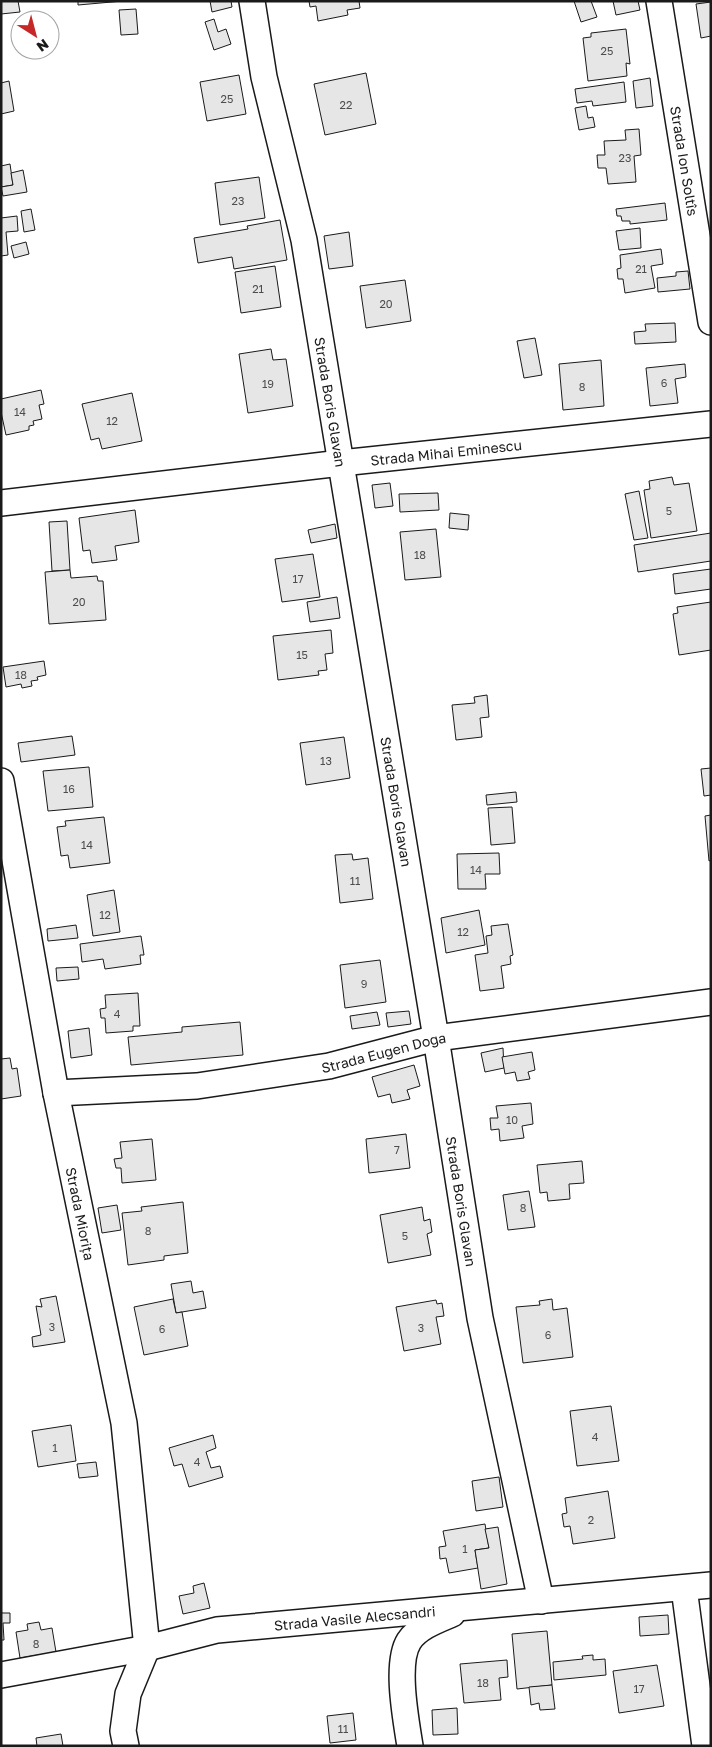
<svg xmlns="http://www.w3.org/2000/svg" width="712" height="1747" font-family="'Golos Text',sans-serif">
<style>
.building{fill:#e6e6e6;stroke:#1a1a1a}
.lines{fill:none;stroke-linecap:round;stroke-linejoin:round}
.minor-casing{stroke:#1a1a1a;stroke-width:28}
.minor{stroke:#fff;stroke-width:25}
.labels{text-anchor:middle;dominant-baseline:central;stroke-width:4;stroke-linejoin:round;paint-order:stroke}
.number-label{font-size:11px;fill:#4d4d4d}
.street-label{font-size:14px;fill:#1a1a1a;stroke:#fff}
</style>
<rect width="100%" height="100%" fill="#fff"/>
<!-- building -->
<g class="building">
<polygon points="1,1 18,1 20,12 1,14"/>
<polygon points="78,1 123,1 78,5"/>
<polygon points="210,1 231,1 232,7 212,12"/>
<polygon points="309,1 359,1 360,8 347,10 348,15 318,21 316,6 310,7"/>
<polygon points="574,1 591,1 597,17 581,22"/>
<polygon points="613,1 638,1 640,10 616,15"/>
<polygon points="711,2 711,36 701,38 696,4"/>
<polygon points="136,9 138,34 121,35 119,10"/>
<polygon points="214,19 218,32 226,29 231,44 214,50 205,22"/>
<polygon points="626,29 630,64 626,63 627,76 588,81 583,38 591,37 591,33"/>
<polygon points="366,73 376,124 325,135 314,84"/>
<polygon points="239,75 246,114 207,121 200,82"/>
<polygon points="650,78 653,106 636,108 633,81"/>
<polygon points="9,81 14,111 1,114 1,83"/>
<polygon points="624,82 626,102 593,106 592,101 577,103 575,89"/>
<polygon points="586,106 588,118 593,117 595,127 579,130 575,108"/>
<polygon points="639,129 641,155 634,156 636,182 608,184 606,168 598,168 597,155 605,155 604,141 626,140 625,130"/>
<polygon points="10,164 13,185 1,187 1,166"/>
<polygon points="23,170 27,192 3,196 1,187 13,185 11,173"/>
<polygon points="259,177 265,218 220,225 215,183"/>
<polygon points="665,203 667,220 630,224 630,221 622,221 621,216 617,216 616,209"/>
<polygon points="31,209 35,230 24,232 21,211"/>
<polygon points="17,216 18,231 6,232 8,255 1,256 1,218"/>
<polygon points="280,220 287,260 234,269 232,257 198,263 194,238 248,229 247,226"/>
<polygon points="640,228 641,248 619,250 616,231"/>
<polygon points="349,232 353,266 329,269 324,236"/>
<polygon points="26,242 29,254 14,258 11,246"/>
<polygon points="661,249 663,264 651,266 655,288 625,293 623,279 618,279 617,269 621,268 620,255"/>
<polygon points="275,266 281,307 241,313 235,272"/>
<polygon points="688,271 690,289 658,292 657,278 676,276 676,272"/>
<polygon points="405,280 411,321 366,328 360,286"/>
<polygon points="675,323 676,342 635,344 634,332 646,331 645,324"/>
<polygon points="535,338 542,375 524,378 517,341"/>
<polygon points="271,349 273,360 286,359 293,406 248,413 239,354"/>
<polygon points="601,360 604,406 563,410 559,364"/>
<polygon points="685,364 686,377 675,379 678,403 650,406 646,368"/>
<polygon points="41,390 44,404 39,405 42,419 33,421 34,425 29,426 29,430 6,435 1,412 1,399"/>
<polygon points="132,393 142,441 102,449 99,438 91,440 82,404"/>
<polygon points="672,477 674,485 689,483 697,531 651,538 644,490 650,489 649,481"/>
<polygon points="390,483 393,506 375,508 372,485"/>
<polygon points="639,491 648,538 634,540 625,494"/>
<polygon points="438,493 439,510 400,512 399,494"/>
<polygon points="135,510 139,542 115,546 117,560 92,563 90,550 83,551 79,518"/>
<polygon points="450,513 469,515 468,530 449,528"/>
<polygon points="67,521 70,570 52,571 49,522"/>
<polygon points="335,524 337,538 311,543 308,530"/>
<polygon points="436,529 441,577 405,580 400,532"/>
<polygon points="711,533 711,561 638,572 634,545"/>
<polygon points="313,554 320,597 282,602 275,559"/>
<polygon points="711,569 711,589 675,594 673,574"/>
<polygon points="70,570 71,578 97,576 98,581 103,581 106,620 49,624 45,572"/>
<polygon points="337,597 340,618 310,622 307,602"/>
<polygon points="711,602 711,650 679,655 673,614 678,613 677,607"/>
<polygon points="331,630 333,653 325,654 327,670 318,671 319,675 278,680 273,636"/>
<polygon points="44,661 46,675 37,677 38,680 31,681 32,686 22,688 21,684 6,687 3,667"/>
<polygon points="487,695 489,717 480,718 482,737 456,740 452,705 475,703 474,697"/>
<polygon points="72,736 75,755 21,762 18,743"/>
<polygon points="344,737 350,778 306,785 300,743"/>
<polygon points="89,767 93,807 48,811 43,771"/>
<polygon points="711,768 711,795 704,796 701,769"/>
<polygon points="516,792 517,802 487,805 486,795"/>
<polygon points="512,807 515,843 491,845 488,808"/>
<polygon points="711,815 711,860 709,861 705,816"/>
<polygon points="104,817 110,863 70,868 68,855 61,856 57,827 66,826 65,821"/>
<polygon points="499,853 500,874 485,874 486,889 458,889 457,854"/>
<polygon points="352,854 353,860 368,858 373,899 340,903 335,855"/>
<polygon points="114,890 120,932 93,936 87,895"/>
<polygon points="479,910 485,945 446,953 441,918"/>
<polygon points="508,924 513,955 510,956 511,964 501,966 504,988 480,991 475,955 488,953 486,936 492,935 491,926"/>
<polygon points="76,925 78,938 48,941 47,929"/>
<polygon points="141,936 144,955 140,955 141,964 105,969 103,959 82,962 80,944"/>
<polygon points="380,960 386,1002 345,1008 340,965"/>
<polygon points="78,967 79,979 57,981 56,968"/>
<polygon points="138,993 140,1026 133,1026 133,1031 106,1033 105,1018 101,1018 100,1009 106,1008 105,995"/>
<polygon points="409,1011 411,1024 388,1027 386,1013"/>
<polygon points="377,1012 380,1025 352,1029 350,1016"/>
<polygon points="240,1022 243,1055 131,1065 128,1037 182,1032 182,1027"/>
<polygon points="89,1028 92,1055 71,1058 68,1031"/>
<polygon points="503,1048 504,1068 485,1072 481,1053"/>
<polygon points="532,1052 535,1070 528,1072 530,1079 517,1081 515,1072 505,1074 502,1057"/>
<polygon points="10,1058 12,1069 17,1068 21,1096 1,1099 1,1059"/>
<polygon points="414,1065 420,1086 407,1090 410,1099 392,1103 390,1094 378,1097 372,1077"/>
<polygon points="531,1103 533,1124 522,1126 524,1138 500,1141 499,1129 491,1130 490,1118 498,1118 496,1106"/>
<polygon points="406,1134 410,1168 369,1173 366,1139"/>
<polygon points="152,1139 156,1180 122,1183 121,1168 116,1168 114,1159 122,1158 120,1142"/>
<polygon points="582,1161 584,1183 569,1184 570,1199 548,1201 547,1192 540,1193 537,1165"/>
<polygon points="529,1191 535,1227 508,1230 503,1195"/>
<polygon points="183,1202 188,1253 164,1256 164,1260 128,1265 122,1213 142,1211 141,1207"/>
<polygon points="117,1205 121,1230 102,1233 98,1208"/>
<polygon points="422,1207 424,1221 430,1219 432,1232 427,1234 431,1255 388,1263 380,1215"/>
<polygon points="191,1281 193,1293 203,1291 206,1308 176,1313 171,1284"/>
<polygon points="56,1296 65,1342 33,1347 32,1337 41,1335 36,1306 42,1307 40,1299"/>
<polygon points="173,1299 176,1313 182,1312 188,1346 144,1355 134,1307"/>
<polygon points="552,1299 553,1310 567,1308 573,1357 523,1363 516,1307 540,1305 539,1301"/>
<polygon points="436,1300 437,1304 442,1303 444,1316 436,1317 441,1344 404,1351 396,1307"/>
<polygon points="611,1406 619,1461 577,1466 570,1411"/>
<polygon points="71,1425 76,1461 38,1467 32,1431"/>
<polygon points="213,1435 216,1448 206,1452 211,1468 220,1466 223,1477 189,1487 182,1464 174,1466 169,1448"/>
<polygon points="96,1462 98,1476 79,1478 77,1464"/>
<polygon points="499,1477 503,1507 476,1511 472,1481"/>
<polygon points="608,1491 615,1538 573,1544 570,1526 564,1527 562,1514 567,1513 565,1498"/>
<polygon points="485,1524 489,1548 475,1550 478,1568 449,1573 446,1558 440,1559 439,1547 446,1546 443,1531"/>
<polygon points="498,1527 507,1584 481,1589 475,1550 489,1548 485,1529"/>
<polygon points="204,1583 210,1608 183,1614 179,1596 194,1593 193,1586"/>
<polygon points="1,1611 2,1613 10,1613 10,1623 3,1623 4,1640 1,1640"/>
<polygon points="668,1615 669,1634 640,1636 639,1617"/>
<polygon points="39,1622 41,1630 52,1628 56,1652 20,1658 16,1632 28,1630 27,1624"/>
<polygon points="547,1631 552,1685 517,1689 512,1634"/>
<polygon points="593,1655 593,1660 605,1659 606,1675 554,1680 553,1662 583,1659 582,1656"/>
<polygon points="507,1660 508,1677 499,1678 501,1700 464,1703 460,1664"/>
<polygon points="657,1665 664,1706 619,1713 613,1671"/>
<polygon points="552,1685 555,1709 540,1710 539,1703 531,1705 529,1687"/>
<polygon points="457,1708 458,1734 433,1735 432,1710"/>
<polygon points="353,1713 356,1740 330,1743 327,1716"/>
<polygon points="61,1734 63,1746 37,1746 36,1738"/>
</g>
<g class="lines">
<!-- minor casing -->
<g class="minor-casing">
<g id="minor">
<path id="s1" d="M252,1L264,77L304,240L436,1038L480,1318L541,1601"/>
<path id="s2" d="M659,1L711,322"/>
<path id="s3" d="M1,503L341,463L711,424"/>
<path id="s4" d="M1,781L56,1093L124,1423L147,1648L128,1694L123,1731L126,1746"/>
<path id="s5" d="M56,1093L197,1086L329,1066L436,1038L711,1002"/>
<polyline points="684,1588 705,1746"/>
<path id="s6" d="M1,1675L147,1648L217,1630L711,1585"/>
<path d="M410,1746C406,1720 395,1663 409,1641C418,1627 438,1620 452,1614"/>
</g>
</g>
<!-- minor -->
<use href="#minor" class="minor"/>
</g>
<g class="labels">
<!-- number labels -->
<g class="number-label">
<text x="607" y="50">25</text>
<text x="227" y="98">25</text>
<text x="346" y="104">22</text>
<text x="625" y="157">23</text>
<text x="238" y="200">23</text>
<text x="641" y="268">21</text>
<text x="258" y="288">21</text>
<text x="386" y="303">20</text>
<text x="664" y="382">6</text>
<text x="268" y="383">19</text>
<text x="582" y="386">8</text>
<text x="20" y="411">14</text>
<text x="112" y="420">12</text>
<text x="669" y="510">5</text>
<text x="420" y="554">18</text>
<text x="298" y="578">17</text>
<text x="79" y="601">20</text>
<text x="302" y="654">15</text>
<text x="21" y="674">18</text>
<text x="326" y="760">13</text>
<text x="69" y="788">16</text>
<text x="87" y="844">14</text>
<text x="476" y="869">14</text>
<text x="355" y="880">11</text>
<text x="105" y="914">12</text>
<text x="463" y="931">12</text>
<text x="364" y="983">9</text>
<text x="117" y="1013">4</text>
<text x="512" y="1119">10</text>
<text x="397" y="1149">7</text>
<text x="523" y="1207">8</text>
<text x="148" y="1230">8</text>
<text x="405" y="1235">5</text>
<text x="52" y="1326">3</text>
<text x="421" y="1327">3</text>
<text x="162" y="1328">6</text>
<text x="548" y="1334">6</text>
<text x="595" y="1436">4</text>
<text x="55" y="1447">1</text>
<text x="197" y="1461">4</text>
<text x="591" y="1519">2</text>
<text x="465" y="1548">1</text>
<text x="36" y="1643">8</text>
<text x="483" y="1682">18</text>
<text x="639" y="1688">17</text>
<text x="343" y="1728">11</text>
</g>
<!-- street labels -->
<g class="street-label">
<text stroke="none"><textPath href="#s2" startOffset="162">Strada Ion Soltîs</textPath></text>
<text stroke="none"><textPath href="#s1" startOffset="409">Strada Boris Glavan</textPath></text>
<text stroke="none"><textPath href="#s3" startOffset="448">Strada Mihai Eminescu</textPath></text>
<text stroke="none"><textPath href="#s1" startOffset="814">Strada Boris Glavan</textPath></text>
<text stroke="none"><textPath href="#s5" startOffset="331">Strada Eugen Doga</textPath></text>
<text stroke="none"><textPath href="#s1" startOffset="1219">Strada Boris Glavan</textPath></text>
<text stroke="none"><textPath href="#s4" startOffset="440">Strada Miorița</textPath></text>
<text stroke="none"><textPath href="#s6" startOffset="359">Strada Vasile Alecsandri</textPath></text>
</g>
</g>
<!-- border -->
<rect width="712" height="1747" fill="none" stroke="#1a1a1a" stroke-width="5"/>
<!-- north arrow -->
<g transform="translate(35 35) rotate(144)"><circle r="24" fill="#ffffff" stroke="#a3a3a3"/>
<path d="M0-4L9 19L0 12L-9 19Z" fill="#c62828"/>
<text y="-8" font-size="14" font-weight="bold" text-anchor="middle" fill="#1a1a1a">N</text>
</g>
</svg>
